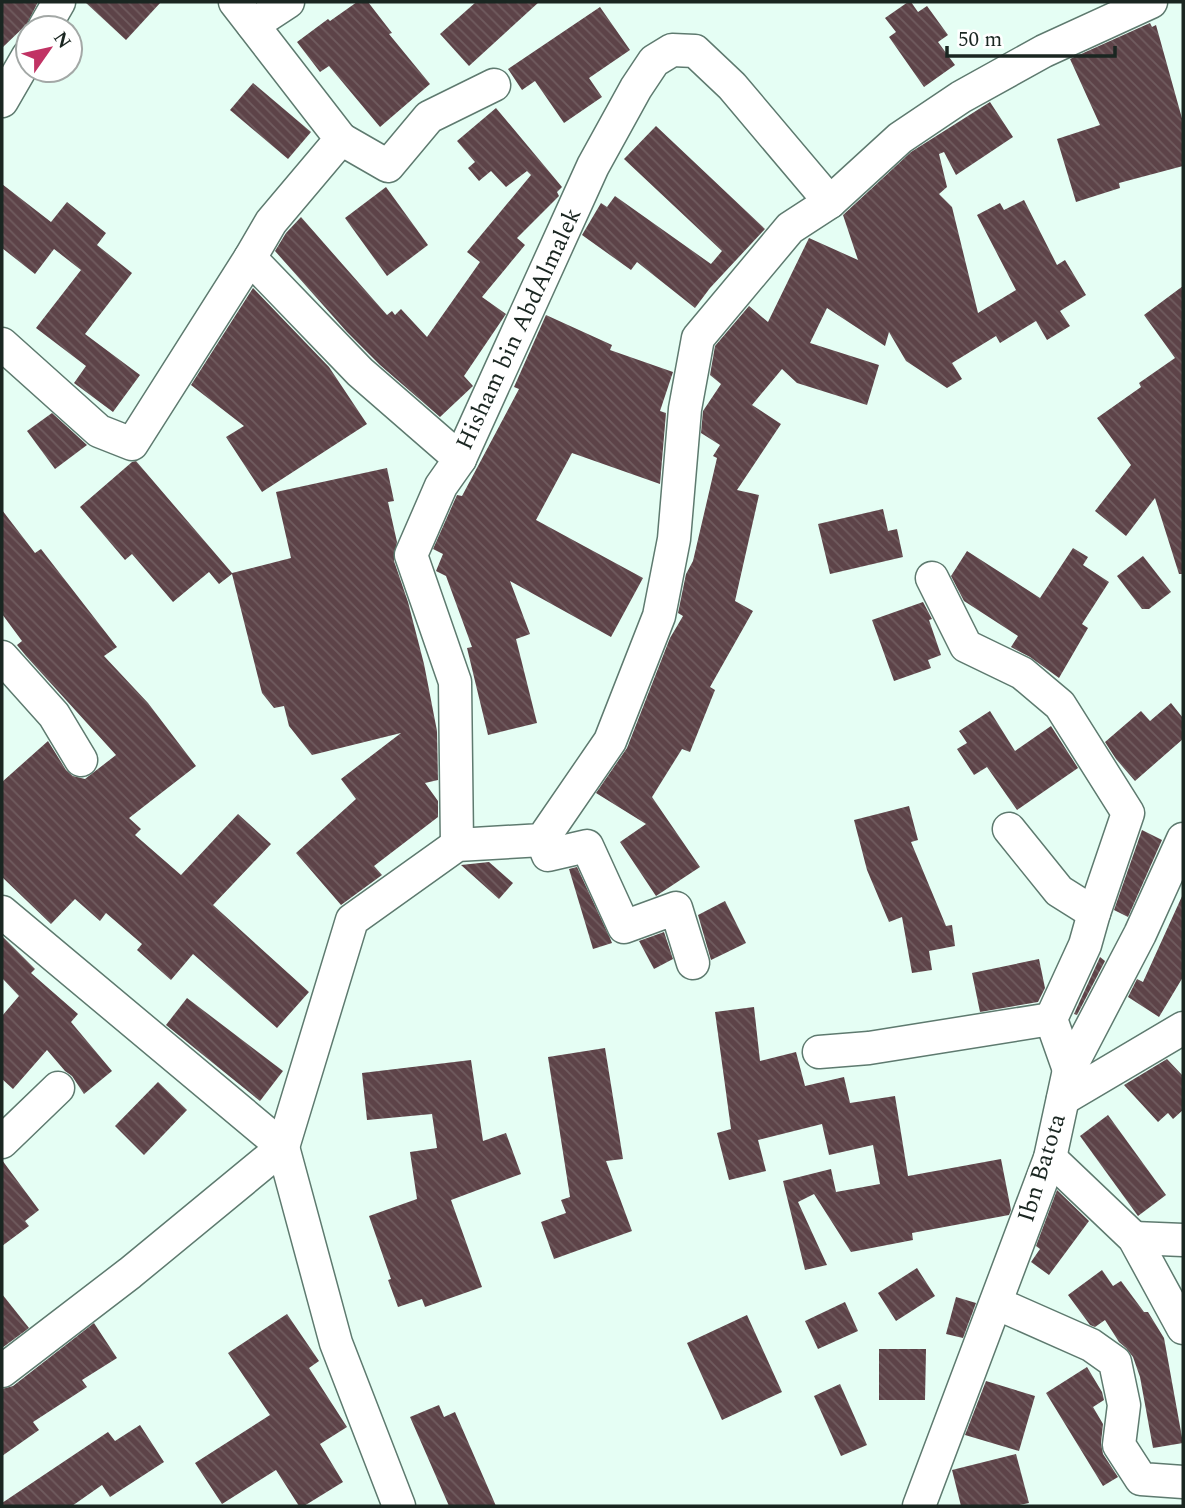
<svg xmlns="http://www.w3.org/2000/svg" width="1185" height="1508" font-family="Spectral,serif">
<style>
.building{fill:url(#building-back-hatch)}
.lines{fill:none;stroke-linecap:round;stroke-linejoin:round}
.minor-casing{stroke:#5e7a6f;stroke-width:35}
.minor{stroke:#fff;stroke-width:32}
.labels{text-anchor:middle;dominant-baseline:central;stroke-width:7;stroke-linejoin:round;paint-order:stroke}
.street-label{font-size:24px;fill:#1a2621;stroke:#fff}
</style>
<defs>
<pattern id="building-back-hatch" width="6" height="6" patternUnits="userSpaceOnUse" patternTransform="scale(1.75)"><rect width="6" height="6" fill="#5d4348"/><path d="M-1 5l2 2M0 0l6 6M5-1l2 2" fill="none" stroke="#705c5f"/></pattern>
</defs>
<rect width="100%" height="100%" fill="#e5fef4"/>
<!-- building -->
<g class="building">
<polygon points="2,2 38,2 27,24 2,48"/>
<polygon points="85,2 161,2 126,40"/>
<polygon points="357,2 368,2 392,33 389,34 430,84 380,127 329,66 320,72 297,42 328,19 330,21"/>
<polygon points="476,2 539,2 469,66 440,34"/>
<polygon points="908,2 911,2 918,12 927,6 948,35 938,42 955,65 924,87 889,37 896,32 885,18"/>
<polygon points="600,7 630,50 589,78 602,97 564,123 535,81 522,90 508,69"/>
<polygon points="1150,23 1152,27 1156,25 1183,122 1183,166 1119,183 1120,188 1076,202 1057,139 1100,125 1070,59"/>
<polygon points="253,83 311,132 288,159 230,110"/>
<polygon points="990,102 1013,137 956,175 944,152 939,154 947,187 939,194 952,207 978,313 1016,290 977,215 1000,203 1004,210 1024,200 1057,265 1065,260 1086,295 1060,311 1070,326 1047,340 1036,321 1000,343 996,336 952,363 962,379 947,388 906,361 889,332 885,346 827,308 810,343 879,365 867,405 797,383 782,369 752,405 781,424 737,490 759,495 735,601 753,611 710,687 715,690 690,752 682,749 652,797 700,867 656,896 620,842 646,824 596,793 627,748 670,638 683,616 678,613 686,574 693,561 717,458 713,456 720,445 701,433 703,411 721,384 710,375 715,346 749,306 768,322 809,238 858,260 843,215 911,152"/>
<polygon points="496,108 562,187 557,192 559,196 517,238 525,245 482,297 506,314 464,376 473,386 440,417 380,365 347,332 275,251 286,233 301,217 387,315 392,311 395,315 401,309 427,337 480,262 467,252 531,175 527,171 506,187 491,171 479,181 468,168 475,162 457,141"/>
<polygon points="656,126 765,229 710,288 695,308 637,262 631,270 582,235 601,203 607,207 615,196 711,264 722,251 624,159"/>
<polygon points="2,184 51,222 67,202 106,233 97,245 132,273 85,334 140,375 113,412 74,383 86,366 36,328 81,270 54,249 35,274 2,248"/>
<polygon points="386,187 428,245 387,276 345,218"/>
<polygon points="1183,286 1183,574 1179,574 1155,498 1126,536 1095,511 1131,465 1097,418 1141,387 1139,383 1175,358 1144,315"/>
<polygon points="253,288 329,367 367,424 262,492 226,437 244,426 191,385"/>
<polygon points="546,315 612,345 610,350 673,372 660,411 666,413 660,484 572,453 536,520 643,578 611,637 510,581 530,634 516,639 537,723 488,735 467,648 472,647 446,576 436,571 443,554 433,549 457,495 462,496 519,389 514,387"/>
<polygon points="52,413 87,445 55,469 27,431"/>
<polygon points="136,461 232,573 291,558 276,492 387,468 394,501 388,502 397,542 394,561 408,602 424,664 437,731 438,780 425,783 438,801 438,817 374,866 382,875 341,905 296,853 356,799 341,779 401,733 312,755 289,726 284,706 274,708 262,693 232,574 219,584 209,572 173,602 132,554 125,560 80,507 132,462"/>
<polygon points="883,509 888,531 897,529 903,557 830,574 818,524"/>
<polygon points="2,510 35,553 41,549 117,647 104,656 148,703 196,766 129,818 141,829 135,835 181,875 238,814 271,844 213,905 309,992 277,1028 193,954 171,980 137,950 142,944 106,913 100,921 75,899 51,924 2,877 2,782 48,741 66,770 73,776 85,779 116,755 26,656 17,645 22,641 2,614"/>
<polygon points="1073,548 1088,557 1083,565 1109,582 1082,624 1088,628 1059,678 1030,657 1011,647 1018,636 964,601 951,576 967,551 1040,598"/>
<polygon points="1143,556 1171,592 1149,609 1142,609 1117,576"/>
<polygon points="923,602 932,619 929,620 941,655 928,660 931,668 894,681 872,620"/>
<polygon points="1171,703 1183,718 1183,739 1135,781 1116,759 1105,742 1141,711 1150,721"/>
<polygon points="990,711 1015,751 1051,726 1078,768 1017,810 987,767 974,775 957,749 967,743 959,731"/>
<polygon points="909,806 918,840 911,842 946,926 952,925 955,946 929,951 932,970 912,973 902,917 889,922 867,870 854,820"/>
<polygon points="1142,830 1162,840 1128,917 1114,910"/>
<polygon points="489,862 513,883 499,899 461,865"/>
<polygon points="577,867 610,938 612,943 593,949 569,869"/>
<polygon points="1183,894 1183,977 1159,1017 1128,997 1137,979 1143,982"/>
<polygon points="725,901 746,943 711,960 698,915"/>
<polygon points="664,932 673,959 654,969 639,941"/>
<polygon points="2,936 35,969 31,973 78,1014 71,1022 112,1071 84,1094 72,1076 65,1071 47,1050 13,1089 2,1079 2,1016 19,996 2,978"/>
<polygon points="1100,957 1105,961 1077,1015 1074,1014"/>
<polygon points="1039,959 1045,988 1038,1002 980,1012 972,973"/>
<polygon points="187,998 283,1071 260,1101 166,1025"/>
<polygon points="754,1007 760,1061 796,1052 805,1086 844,1077 850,1103 895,1096 908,1176 1001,1159 1011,1210 1009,1215 912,1233 913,1240 851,1252 814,1194 798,1202 827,1265 805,1270 783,1181 831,1169 836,1192 880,1184 873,1145 829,1155 822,1124 758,1140 766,1171 729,1180 717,1133 731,1129 715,1012"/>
<polygon points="605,1048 623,1159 606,1161 632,1231 554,1259 541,1222 566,1213 561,1200 570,1197 548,1057"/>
<polygon points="1167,1059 1183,1076 1183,1110 1173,1119 1168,1113 1158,1122 1124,1085"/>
<polygon points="471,1060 483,1141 506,1133 521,1174 451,1200 482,1287 425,1307 422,1299 398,1307 388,1280 391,1279 369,1216 417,1199 410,1152 437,1148 432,1114 367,1120 362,1073"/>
<polygon points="158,1082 187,1110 144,1155 115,1126"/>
<polygon points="1108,1115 1166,1195 1138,1216 1080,1136"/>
<polygon points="2,1160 39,1210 25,1221 29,1226 2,1246"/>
<polygon points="1057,1190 1089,1221 1049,1275 1031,1262 1040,1249 1036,1246"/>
<polygon points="917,1268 935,1296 896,1321 878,1293"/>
<polygon points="1102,1270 1113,1286 1121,1281 1144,1312 1148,1312 1164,1338 1183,1443 1153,1448 1140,1377 1133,1357 1126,1348 1119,1342 1105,1320 1095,1327 1090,1325 1068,1295"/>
<polygon points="2,1294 29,1328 2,1348"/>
<polygon points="956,1297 976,1303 963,1338 946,1334"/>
<polygon points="845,1302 858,1331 818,1349 805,1321"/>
<polygon points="287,1314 319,1361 309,1368 347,1427 320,1444 343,1482 304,1506 299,1506 276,1470 222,1504 195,1463 270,1415 228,1353"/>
<polygon points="747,1315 782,1392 722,1420 687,1343"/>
<polygon points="94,1323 117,1358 82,1380 87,1387 33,1422 39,1430 2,1456 2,1389 13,1386"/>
<polygon points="879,1349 926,1349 925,1400 879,1400"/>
<polygon points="1087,1367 1102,1392 1104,1400 1093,1407 1103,1424 1101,1443 1103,1454 1118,1477 1103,1486 1046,1393"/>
<polygon points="986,1381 1035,1396 1019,1451 965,1435"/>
<polygon points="840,1384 867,1445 841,1456 814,1396"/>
<polygon points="439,1405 444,1417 455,1412 496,1506 449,1506 410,1417"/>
<polygon points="140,1425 164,1462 110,1497 102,1485 72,1506 2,1506 2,1503 108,1432 115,1441"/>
<polygon points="1016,1454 1029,1503 1015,1506 961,1506 952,1470"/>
</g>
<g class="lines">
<!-- minor casing -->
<g class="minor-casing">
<g id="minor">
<polyline points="235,2 341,139 271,222 250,258 360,372 460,459"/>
<polyline points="253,25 288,2"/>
<polyline points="44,28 59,2"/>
<polyline points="2,101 28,56"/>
<polyline points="341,139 388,166 429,117 494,85"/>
<polyline points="2,344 99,431 132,444 250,258"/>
<polyline points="932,578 966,646 1022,673 1060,705 1128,813 1094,913 1085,945 1051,1019 1069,1070"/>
<polyline points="2,657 54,715 81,760"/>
<polyline points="1009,829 1059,891 1094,913"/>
<polyline points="542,840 548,855 587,846 624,927 676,908 693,963"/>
<polyline points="457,845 455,682 411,555 441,486 460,459 593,166 636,88 654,61 672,50 695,51 732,86 830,202"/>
<polyline points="2,912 283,1147 336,1343 399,1506"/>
<polyline points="819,1052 869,1048 1051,1019"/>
<polyline points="1063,1099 1183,1028"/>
<polyline points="2,1142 58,1088"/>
<polyline points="1050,1158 1134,1238 1183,1328"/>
<polyline points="1134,1238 1183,1240"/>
<polyline points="996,1303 1091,1345 1115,1362 1124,1405 1119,1445 1141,1479 1183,1482"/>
<polyline points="2,1371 130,1273 283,1147 352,920 457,845 542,840 610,741 659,616 674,539 685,409 698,338 790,228 830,202 900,138 961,97 1044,51 1151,2"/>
<polyline points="919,1506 1050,1158 1069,1070 1140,934 1183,839"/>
</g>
</g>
<!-- minor -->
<use href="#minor" class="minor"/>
</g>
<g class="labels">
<!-- street labels -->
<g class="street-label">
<text transform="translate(519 329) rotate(-65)">Hisham bin AbdAlmalek</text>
<text transform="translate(1042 1168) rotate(-73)">Ibn Batota</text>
</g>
</g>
<!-- border -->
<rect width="1185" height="1508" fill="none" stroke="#1a2621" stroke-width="7"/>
<!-- north arrow -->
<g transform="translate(49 49) rotate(56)"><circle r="33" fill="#ffffff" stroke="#a3a8a6" stroke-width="2"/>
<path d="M0-5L12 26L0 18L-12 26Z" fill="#c13364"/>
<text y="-10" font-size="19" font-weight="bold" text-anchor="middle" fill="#1a2621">N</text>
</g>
<!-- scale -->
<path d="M947 46v10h168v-10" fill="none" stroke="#1a2621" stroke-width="3.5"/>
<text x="958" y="46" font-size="21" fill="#1a2621" stroke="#ffffff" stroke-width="5" paint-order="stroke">50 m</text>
</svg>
